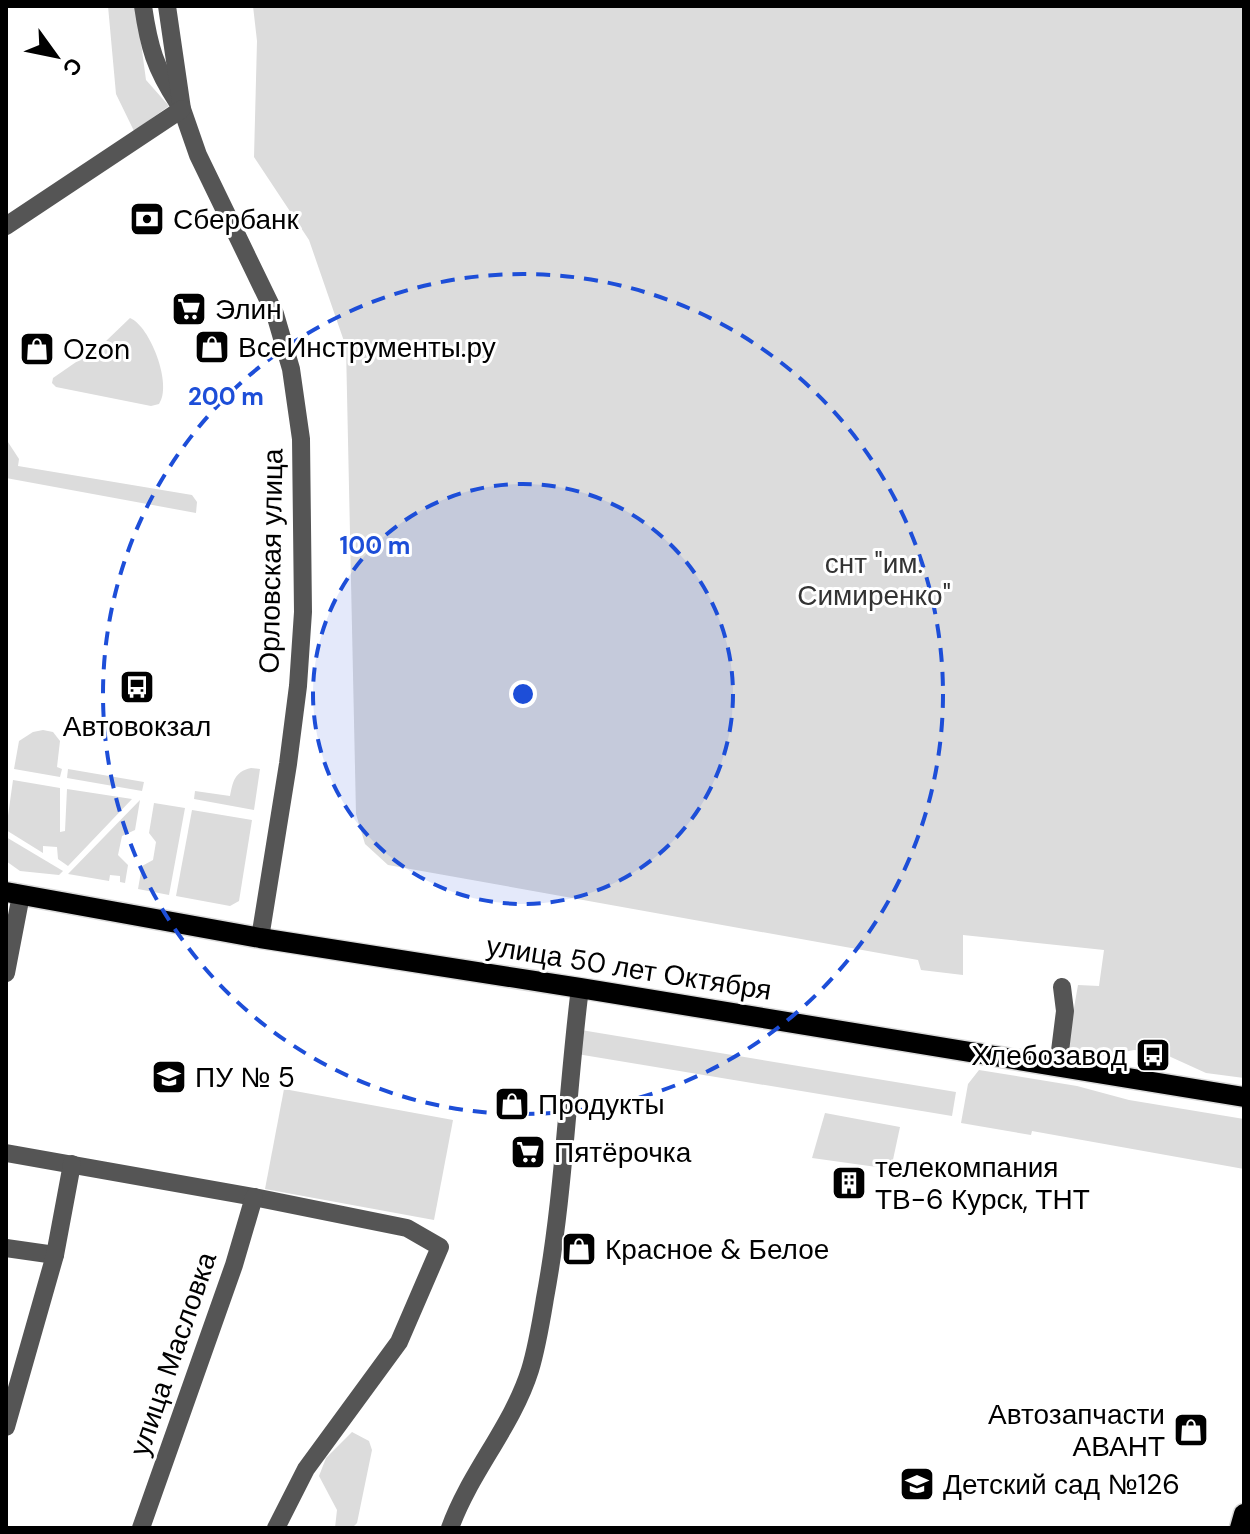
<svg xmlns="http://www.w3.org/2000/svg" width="1250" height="1534" font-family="'DM Sans',sans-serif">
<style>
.green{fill:#dcdcdc}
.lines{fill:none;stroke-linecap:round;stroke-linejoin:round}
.major-casing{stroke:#dbdbdb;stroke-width:23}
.minor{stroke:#555;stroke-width:18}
.major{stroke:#000;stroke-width:20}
.ring{fill:none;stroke:#1d4ed8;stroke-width:4;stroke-dasharray:14 10}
.labels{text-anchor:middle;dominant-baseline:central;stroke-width:6;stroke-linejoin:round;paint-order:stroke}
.poi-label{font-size:28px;fill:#000;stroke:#fff;text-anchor:start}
.street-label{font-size:28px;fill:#000;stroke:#fff}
.park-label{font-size:28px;fill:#333;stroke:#fff}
.centre{fill:#1d4ed8;stroke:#fff;stroke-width:4}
.ring-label{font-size:24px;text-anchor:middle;font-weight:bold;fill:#1d4ed8;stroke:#fff;stroke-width:6;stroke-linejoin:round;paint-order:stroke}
</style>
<rect width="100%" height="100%" fill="#fff"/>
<!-- green -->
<g class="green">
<polygon points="108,6 136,6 146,80 169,106 134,131 116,94"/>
<polygon points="253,6 1244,6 1244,1078 1206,1073 1162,1053 1134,1050 1099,1057 1067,1048 1078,985 1099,986 1104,950 963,935 963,975 921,970 918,960 388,865 365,844 356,814 346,347 309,240 254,157 257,41"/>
<path d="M130,318C150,326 173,385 159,404L151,406L56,387L52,383L53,378L105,342Z"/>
<polygon points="6,439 19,459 18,466 192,495 197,502 196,513 6,478"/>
<polygon points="43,730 53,732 60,741 57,767 62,769 60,777 14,769 19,741 33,732"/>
<path d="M251,768L260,769L254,810L194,799L195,791L230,796C233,782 234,772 251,768Z"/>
<polygon points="68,769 144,782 142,791 67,778"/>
<polygon points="13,780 60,788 60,832 65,831 67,789 132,799 68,866 58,859 57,847 43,846 43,853 6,830"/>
<polygon points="140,800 135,830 122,836 118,855 128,865 125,883 120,882 120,876 110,875 109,881 68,874"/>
<polygon points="154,803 185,808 169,895 138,889 142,866 153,860 156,842 149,833"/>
<polygon points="192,810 252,820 239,901 230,906 176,896"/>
<polygon points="6,837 63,871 59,875 20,871 6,861"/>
<polygon points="581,1030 956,1092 952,1116 577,1054"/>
<polygon points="979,1070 1077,1086 1129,1100 1244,1119 1244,1169 1032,1131 1031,1135 961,1123 968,1084"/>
<polygon points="284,1089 453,1120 434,1220 265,1189"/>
<polygon points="825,1113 900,1127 891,1169 812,1158"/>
<polygon points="352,1432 369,1441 372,1450 357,1523 352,1528 335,1528 337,1510 319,1476 326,1458"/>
</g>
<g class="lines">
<!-- major casing -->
<g class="major-casing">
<g id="major">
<polyline points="6,892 260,938 580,988 1244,1097"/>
<polyline points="1240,1528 1244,1514"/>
</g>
</g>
<!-- minor -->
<g class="minor">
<path d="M143,6C149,47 155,68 178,103"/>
<polyline points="167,6 182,109 198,155 275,314 291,369 301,439 303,612 298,686 288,764 260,938"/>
<polyline points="6,226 182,109"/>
<polyline points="6,973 21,895"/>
<polyline points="1058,1067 1065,1011 1062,987"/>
<polyline points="6,1153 254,1197 407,1228 440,1247 399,1342 306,1469 276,1528"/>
<polyline points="6,1248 55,1255"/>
<polyline points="6,1427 55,1255 72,1164"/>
<polyline points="141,1528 234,1265 254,1197"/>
<path d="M450,1528C470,1472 512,1427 530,1370C537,1347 541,1322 545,1298C564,1196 567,1091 580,988"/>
</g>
<!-- major -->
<use href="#major" class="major"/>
</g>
<!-- distance rings -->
<circle cx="523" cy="694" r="210" fill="#1d4ed8" fill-opacity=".12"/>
<g class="ring">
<circle cx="523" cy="694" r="210"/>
<circle cx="523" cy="694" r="420"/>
</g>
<!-- icons -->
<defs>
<g id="bank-square" transform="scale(1.8)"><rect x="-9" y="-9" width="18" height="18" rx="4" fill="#000" stroke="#fff"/><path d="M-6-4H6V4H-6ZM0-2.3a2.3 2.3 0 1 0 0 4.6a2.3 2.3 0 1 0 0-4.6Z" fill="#fff"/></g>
<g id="supermarket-square" transform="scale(1.8)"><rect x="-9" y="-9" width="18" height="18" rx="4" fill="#000" stroke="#fff"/><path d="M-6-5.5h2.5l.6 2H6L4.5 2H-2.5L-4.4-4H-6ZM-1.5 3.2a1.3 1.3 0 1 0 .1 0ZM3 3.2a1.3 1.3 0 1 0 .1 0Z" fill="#fff"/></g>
<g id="shop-square" transform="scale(1.8)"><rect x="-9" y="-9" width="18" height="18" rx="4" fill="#000" stroke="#fff"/><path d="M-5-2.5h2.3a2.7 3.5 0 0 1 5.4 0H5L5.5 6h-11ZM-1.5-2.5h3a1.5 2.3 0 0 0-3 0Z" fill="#fff"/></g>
<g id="bus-square" transform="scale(1.8)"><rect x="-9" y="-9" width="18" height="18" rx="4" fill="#000" stroke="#fff"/><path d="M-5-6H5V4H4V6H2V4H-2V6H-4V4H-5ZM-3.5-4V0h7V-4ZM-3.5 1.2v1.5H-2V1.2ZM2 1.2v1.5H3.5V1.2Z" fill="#fff"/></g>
<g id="school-square" transform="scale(1.8)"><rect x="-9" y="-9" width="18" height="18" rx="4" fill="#000" stroke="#fff"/><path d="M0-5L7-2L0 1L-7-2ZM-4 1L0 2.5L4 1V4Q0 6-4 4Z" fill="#fff"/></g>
<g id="building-square" transform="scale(1.8)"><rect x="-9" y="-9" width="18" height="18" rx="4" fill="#000" stroke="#fff"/><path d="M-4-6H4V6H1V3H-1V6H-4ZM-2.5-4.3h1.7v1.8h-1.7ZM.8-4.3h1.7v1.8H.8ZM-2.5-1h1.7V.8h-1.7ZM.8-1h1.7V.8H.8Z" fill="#fff"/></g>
</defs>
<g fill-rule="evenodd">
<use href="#bank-square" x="147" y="219"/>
<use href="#supermarket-square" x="189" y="309"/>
<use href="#shop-square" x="212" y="347"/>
<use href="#shop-square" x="37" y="349"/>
<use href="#bus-square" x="137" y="687"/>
<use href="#bus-square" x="1153" y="1055"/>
<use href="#school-square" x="169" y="1077"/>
<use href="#shop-square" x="512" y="1104"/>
<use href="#supermarket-square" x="528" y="1152"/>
<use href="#building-square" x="849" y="1183"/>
<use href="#shop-square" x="579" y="1249"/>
<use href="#shop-square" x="1191" y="1430"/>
<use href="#school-square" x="917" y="1484"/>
</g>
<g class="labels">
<!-- poi labels -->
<g class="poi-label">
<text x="173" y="219">Сбербанк</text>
<text x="215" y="309">Элин</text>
<text x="238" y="347">ВсеИнструменты.ру</text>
<text x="63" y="349">Ozon</text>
<text x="137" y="726" text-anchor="middle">Автовокзал</text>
<text x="1127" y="1055" text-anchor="end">Хлебозавод</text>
<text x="195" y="1077">ПУ № 5</text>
<text x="538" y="1104">Продукты</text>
<text x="554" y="1152">Пятёрочка</text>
<text x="875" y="1167">телекомпания<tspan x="875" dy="32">ТВ-6 Курск, ТНТ</tspan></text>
<text x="605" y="1249">Красное &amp; Белое</text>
<text x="1165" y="1414" text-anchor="end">Автозапчасти<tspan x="1165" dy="32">АВАНТ</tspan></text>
<text x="943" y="1484">Детский сад №126</text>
</g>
<!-- street labels -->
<g class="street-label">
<text transform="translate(271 561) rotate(-89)">Орловская улица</text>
<text transform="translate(629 968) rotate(9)">улица 50 лет Октября</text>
<text transform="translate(173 1354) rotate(-71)">улица Масловка</text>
</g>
<!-- park labels -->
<g class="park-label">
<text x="874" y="563">снт "им.<tspan x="874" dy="32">Симиренко"</tspan></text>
</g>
</g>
<circle cx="523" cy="694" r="12" class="centre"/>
<g class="ring-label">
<text x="226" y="405">200 m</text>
<text x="375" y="554">100 m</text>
</g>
<!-- border -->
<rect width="1250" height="1534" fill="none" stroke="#000000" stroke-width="16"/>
<!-- north arrow -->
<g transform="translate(56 56) rotate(123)" stroke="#ffffff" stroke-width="6" paint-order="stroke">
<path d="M0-6L14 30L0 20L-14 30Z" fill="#000000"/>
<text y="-12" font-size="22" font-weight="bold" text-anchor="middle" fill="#000000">С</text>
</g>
</svg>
